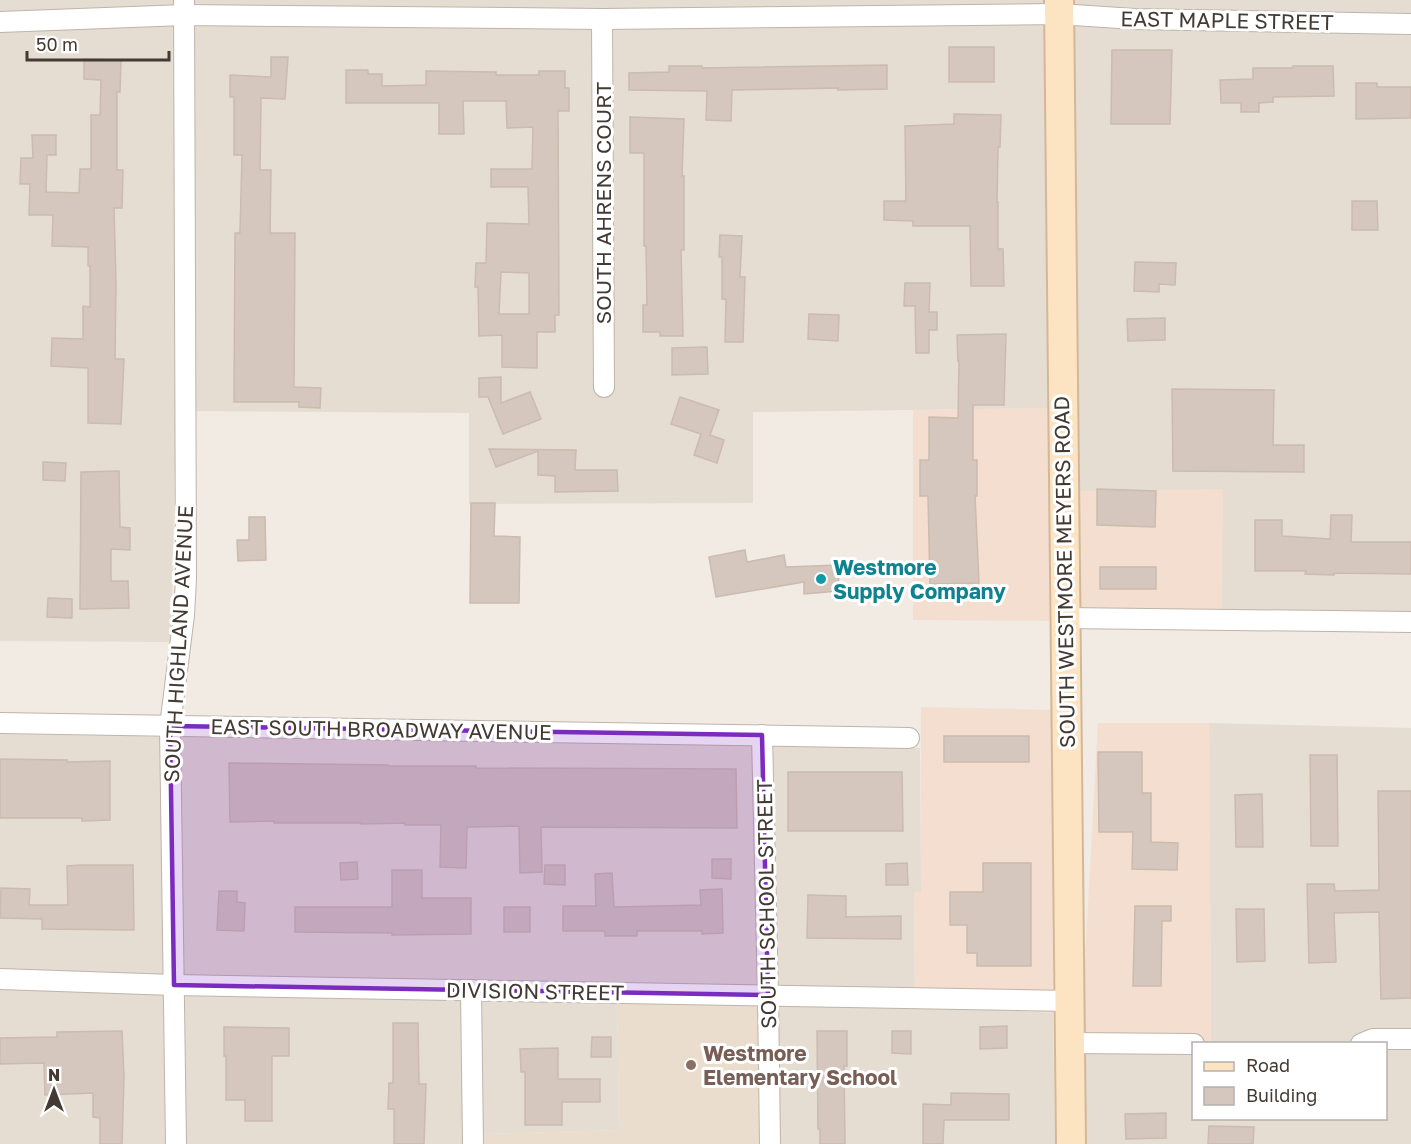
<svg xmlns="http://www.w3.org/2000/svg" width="1411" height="1144" font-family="'Golos Text',sans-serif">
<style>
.residential{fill:#e5dcd2}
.commercial{fill:#f3decf}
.education{fill:#eaddce}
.building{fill:#d5c7bd;stroke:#ccbbae;stroke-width:1.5;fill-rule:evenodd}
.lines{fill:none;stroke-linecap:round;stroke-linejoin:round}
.street-casing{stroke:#bfb4aa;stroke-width:22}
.secondary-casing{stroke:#d2b898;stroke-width:32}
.street{stroke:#fff;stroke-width:20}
.secondary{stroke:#fce4c3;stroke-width:28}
.marked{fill:#7b2cbf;fill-opacity:0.2;stroke:#7b2cbf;stroke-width:4.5;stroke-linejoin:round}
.culture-dot{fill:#0f9aa8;stroke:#fff;stroke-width:2}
.education-dot{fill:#8d6e63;stroke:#fff;stroke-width:2}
.labels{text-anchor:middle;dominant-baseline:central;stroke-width:6;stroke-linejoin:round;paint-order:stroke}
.street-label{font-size:21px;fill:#433a34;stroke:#fff}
.culture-label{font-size:21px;font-weight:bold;fill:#0d838f;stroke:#fff;text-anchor:start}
.education-label{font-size:21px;font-weight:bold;fill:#785e54;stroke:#fff;text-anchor:start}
</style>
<rect width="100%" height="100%" fill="#f1ebe4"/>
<!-- residential -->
<g class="residential">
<polygon points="0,0 1046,0 1049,408 753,412 753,503 469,504 469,413 176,411 171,642 0,641"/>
<polygon points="1070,0 1411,0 1411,616 1222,613 1072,491"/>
<polygon points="1209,723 1411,728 1411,1144 1081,1144 1080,1051 1193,1054 1194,1118 1386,1118 1386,1044 1211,1043"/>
<polygon points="0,734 920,748 921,893 914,892 915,1005 1053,1013 1055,1144 765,1144 617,999 619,1130 482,1134 482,1144 0,1144"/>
</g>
<!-- commercial -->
<g class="commercial">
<polygon points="1049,408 1049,621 913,620 913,410"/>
<polygon points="1223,489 1222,613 1074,610 1072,491"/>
<polygon points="921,707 1052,710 1053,1013 915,1005 914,892 921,892"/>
<polygon points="1098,723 1209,723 1211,1043 1194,1044 1193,1054 1080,1051"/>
</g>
<!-- education -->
<polygon class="education" points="617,999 763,1000 765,1144 482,1144 482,1134 619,1130"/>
<!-- building -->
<g class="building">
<rect x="949" y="47" width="45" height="35"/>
<polygon points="1112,50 1172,50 1170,124 1111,124"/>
<polygon points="271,57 288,57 285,99 261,98 260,170 271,170 270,233 295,233 294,387 321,388 320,408 299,407 299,402 234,402 235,233 240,233 242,155 234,155 234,97 230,97 230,75 271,77"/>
<polygon points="84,59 121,60 120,92 117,92 117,170 123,170 122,208 114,208 116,283 115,359 124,359 121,424 88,423 88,368 51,366 52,338 83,339 83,306 90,307 90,266 88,266 88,247 52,246 53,215 29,215 30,184 20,184 21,158 33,158 32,135 56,135 56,155 47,155 46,192 79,193 80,169 91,169 91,115 100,115 101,80 84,79"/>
<polygon points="887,65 887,89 838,90 838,88 732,90 731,121 706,120 707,91 629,90 629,73 669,72 669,66 702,66 702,68"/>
<polygon points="1293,66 1333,66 1334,96 1273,97 1273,102 1259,103 1259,112 1241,112 1241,103 1221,103 1220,80 1253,79 1253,68 1293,68"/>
<path d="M346,70H368V74H382V86L426,85V71L496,72V75H539V71H565V88H569V111H558L559,315H555V332H537V368L502,367V335L479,336L478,287H475L476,263H486L487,223L529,224L528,187H491V169H532L533,127L507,128L506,101H463L464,134H439V103H346ZM501,272L529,273V314H499Z"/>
<polygon points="1356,83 1377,83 1377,87 1411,87 1411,118 1356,119"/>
<polygon points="954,114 1001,115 1000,147 998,147 997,202 998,202 998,249 1003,249 1004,286 971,286 970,226 913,226 913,221 884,220 884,201 906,201 905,126 954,124"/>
<polygon points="630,117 684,119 682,176 684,176 684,250 681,250 683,336 660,336 660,332 643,332 643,305 647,305 646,246 644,246 644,153 630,153"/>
<polygon points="1352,201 1377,201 1378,230 1352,230"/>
<polygon points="720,235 742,236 740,277 745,277 743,342 725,342 726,299 722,299 722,257 719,257"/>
<polygon points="1135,262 1176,263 1175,285 1159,284 1159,292 1134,291"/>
<polygon points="905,283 930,283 929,312 937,312 937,330 929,330 929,353 916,353 915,306 904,306"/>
<polygon points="809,314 839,315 838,341 808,339"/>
<polygon points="1165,318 1165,340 1128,341 1127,319"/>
<polygon points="1006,334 1004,405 973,405 973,460 977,460 977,496 975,496 979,583 930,584 928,496 920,496 920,460 929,460 929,417 958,418 959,361 958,361 957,335"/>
<polygon points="707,347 708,374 672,375 672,348"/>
<polygon points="501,377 501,403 530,392 541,419 503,434 488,397 479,397 479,378"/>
<polygon points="1172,389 1274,390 1273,445 1304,445 1304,472 1173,471"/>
<polygon points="680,397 719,410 710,435 724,440 717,463 694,455 701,434 671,424"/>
<polygon points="489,449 576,450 575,470 617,470 618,491 555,492 555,476 538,475 538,451 496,467"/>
<polygon points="43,462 66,463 65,481 43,480"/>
<polygon points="119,471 120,527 130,528 130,550 111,549 111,581 128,581 129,608 80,609 81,472"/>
<polygon points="1097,489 1156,491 1155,527 1097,525"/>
<polygon points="471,503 495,503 494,536 520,537 519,603 470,603"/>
<polygon points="1331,515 1352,515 1351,542 1411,542 1411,574 1334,573 1334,575 1305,574 1306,571 1255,571 1255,520 1282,520 1282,536 1330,539"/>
<polygon points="249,517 265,517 266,560 238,561 237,540 249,540"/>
<polygon points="745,550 747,562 784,555 786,567 838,565 839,591 804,594 804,582 716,597 709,557"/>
<rect x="1100" y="567" width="56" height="22"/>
<polygon points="48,598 72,599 72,618 47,617"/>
<rect x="944" y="736" width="85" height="26"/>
<polygon points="1098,752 1142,752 1142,793 1151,793 1151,842 1178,843 1177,870 1132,869 1133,832 1099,832"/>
<polygon points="1310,755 1337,755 1338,846 1311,846"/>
<polygon points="0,759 67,760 67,762 110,761 110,820 82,821 82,818 0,818"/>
<polygon points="229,763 388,765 388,766 476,766 476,768 736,769 737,828 541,827 542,872 520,873 519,826 467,827 466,868 440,867 441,825 405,825 405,823 361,824 361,823 274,823 274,821 230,822"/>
<polygon points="788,772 902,772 903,831 788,831"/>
<polygon points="1378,791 1411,791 1411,998 1381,999 1379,912 1334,913 1336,962 1309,963 1307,884 1334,884 1335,891 1379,890"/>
<polygon points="1262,794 1263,847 1236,847 1235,795"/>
<polygon points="712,859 731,859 731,879 712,878"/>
<polygon points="357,862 358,879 341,880 340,863"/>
<polygon points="907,863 908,885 886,885 886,864"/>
<polygon points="983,863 1031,863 1031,966 977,966 977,953 967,953 967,925 950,925 950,892 983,892"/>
<polygon points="82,865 133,865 134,930 42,929 42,919 0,918 1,888 30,889 29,905 68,905 67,866"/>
<polygon points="545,865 565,865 565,885 544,884"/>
<polygon points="392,870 422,870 422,898 471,898 471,934 392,935 392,933 295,932 295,907 392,907"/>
<polygon points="612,873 614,907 701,905 700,890 722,889 723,933 702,934 702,931 637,931 637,936 605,936 605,931 563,931 563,906 596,906 595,874"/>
<polygon points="219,891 237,891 237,902 245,903 244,931 217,930"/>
<polygon points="808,895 846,896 846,917 901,916 901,939 807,938"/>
<polygon points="1135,906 1171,906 1171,921 1162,921 1161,986 1133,986"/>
<rect x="504" y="907" width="26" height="25"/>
<polygon points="1236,909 1264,909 1265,961 1237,962"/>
<polygon points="393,1023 418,1023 419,1084 426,1084 424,1144 394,1144 394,1109 388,1109 389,1083 393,1083"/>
<polygon points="1007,1026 1007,1048 980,1049 980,1027"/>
<polygon points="224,1027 289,1028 289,1056 272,1056 272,1121 245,1121 245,1100 226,1100 226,1056 224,1056"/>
<polygon points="122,1031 124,1078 122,1144 100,1144 100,1118 93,1117 93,1093 45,1095 44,1063 0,1064 0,1038 57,1037 57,1032"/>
<polygon points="817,1031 847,1031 847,1066 844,1066 845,1144 820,1144 820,1129 818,1129"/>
<polygon points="892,1031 911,1031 911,1054 892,1053"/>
<polygon points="592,1037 611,1037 611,1057 591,1057"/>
<polygon points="558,1048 558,1079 600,1079 600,1102 562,1102 562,1125 525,1125 525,1072 521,1072 520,1049"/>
<polygon points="951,1093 1009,1094 1009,1120 944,1120 943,1144 923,1144 923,1104 951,1105"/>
<polygon points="1166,1113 1166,1138 1126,1139 1125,1114"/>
<polygon points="1209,1126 1254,1127 1253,1144 1208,1144"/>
</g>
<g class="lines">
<!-- street casing -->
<g class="street-casing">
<g id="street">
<polyline points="602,19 604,387"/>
<polyline points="0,22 184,15 602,19 1059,14 1134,19 1411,24"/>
<polyline points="1065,618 1411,622"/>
<polyline points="0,723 909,738"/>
<polyline points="762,735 768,995 770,1144"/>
<polyline points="0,979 174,985 1070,1001"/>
<polyline points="471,990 473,1144"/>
<polyline points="1070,1043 1194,1044"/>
<polyline points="1361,1044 1373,1039 1411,1039"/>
<polyline points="176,1144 170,726 184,615 186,579 184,0"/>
</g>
</g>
<!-- secondary casing -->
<g class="secondary-casing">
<polyline id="secondary" points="1059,0 1071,1144"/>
</g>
<!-- street -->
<use href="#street" class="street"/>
<!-- secondary -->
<use href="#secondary" class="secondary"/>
</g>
<!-- marked area -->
<path class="marked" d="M170,726L762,735L768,995L174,985Z"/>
<!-- markers -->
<circle class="culture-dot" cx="821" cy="579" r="6"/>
<circle class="education-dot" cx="691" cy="1065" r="6"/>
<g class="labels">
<!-- street labels -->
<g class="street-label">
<text transform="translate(1227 20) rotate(1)">EAST MAPLE STREET</text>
<text transform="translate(603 203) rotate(-90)">SOUTH AHRENS COURT</text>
<text transform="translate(1064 572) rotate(-91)">SOUTH WESTMORE MEYERS ROAD</text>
<text transform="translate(178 644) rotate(-87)">SOUTH HIGHLAND AVENUE</text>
<text transform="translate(381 729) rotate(1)">EAST SOUTH BROADWAY AVENUE</text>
<text transform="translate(766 904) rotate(-91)">SOUTH SCHOOL STREET</text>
<text transform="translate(535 991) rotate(1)">DIVISION STREET</text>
</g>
<!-- culture labels -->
<g class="culture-label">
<text x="833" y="567">Westmore<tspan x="833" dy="24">Supply Company</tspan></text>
</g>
<!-- education labels -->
<g class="education-label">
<text x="703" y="1053">Westmore<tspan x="703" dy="24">Elementary School</tspan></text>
</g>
</g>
<!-- legend -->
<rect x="1192" y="1042" width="195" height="78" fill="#ffffff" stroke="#b4b0ae" stroke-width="1.5"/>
<rect x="1204" y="1062" width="30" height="9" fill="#fce4c3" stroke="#b4b0ae" stroke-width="1.5"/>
<text x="1246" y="1072" font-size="18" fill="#433a34">Road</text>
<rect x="1204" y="1087" width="30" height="18" fill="#d5c7bd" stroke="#b4b0ae" stroke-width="1.5"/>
<text x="1246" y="1102" font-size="18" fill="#433a34">Building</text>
<!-- north arrow -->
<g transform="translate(54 1090)" stroke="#ffffff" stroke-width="4.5" paint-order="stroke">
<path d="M0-4.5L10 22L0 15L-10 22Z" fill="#433a34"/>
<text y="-9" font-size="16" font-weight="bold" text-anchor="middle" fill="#433a34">N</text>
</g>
<!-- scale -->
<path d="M27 51v9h142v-9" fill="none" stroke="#433a34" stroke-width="3"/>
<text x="36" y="51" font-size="18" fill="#433a34" stroke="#ffffff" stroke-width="4.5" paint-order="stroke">50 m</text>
</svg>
